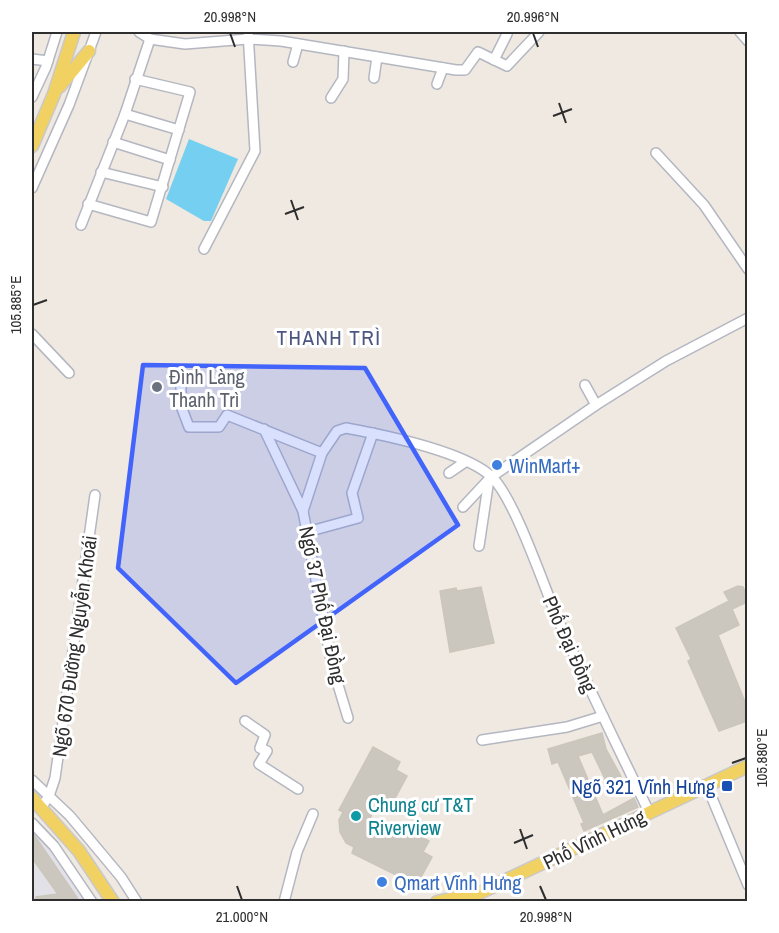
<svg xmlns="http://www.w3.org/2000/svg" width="779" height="933" font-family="'Archivo Narrow',sans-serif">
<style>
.industrial{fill:#e3e1e8}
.water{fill:#75cff0}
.building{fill:#cbc7bf;stroke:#cbc5ba;stroke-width:1.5}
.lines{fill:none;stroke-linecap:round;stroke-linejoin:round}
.minor-casing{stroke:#b4b7c1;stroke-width:12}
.major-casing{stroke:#c9c9c9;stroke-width:15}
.minor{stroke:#fff;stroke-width:9}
.major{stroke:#f2d163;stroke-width:12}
.marked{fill:#4264fb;fill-opacity:0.2;stroke:#4264fb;stroke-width:4.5;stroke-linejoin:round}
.ticks{fill:none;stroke:#2e2e2e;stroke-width:2}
.worship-dot{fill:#6b7280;stroke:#fff;stroke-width:2}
.shop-dot{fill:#3f7fe0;stroke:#fff;stroke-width:2}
.transit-dot{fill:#1a4fb4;stroke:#fff;stroke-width:2}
.culture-dot{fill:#0f9aa8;stroke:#fff;stroke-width:2}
.labels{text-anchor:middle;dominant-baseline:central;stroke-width:6;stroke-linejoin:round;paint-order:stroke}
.worship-label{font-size:20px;fill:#5b616d;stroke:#fff;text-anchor:start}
.shop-label{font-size:20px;fill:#366cbe;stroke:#fff;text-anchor:start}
.street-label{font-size:20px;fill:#2e2e2e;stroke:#fff}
.transit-label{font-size:20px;fill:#164399;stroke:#fff;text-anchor:end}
.culture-label{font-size:20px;fill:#0d838f;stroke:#fff;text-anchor:start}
.neighbourhood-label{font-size:21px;letter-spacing:1.5px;fill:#4d5680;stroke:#fff}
.neatline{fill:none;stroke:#2e2e2e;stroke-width:2}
.ticks-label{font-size:15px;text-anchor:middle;fill:#2e2e2e}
</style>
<rect width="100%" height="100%" fill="#efe9e1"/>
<!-- industrial -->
<polygon class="industrial" points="32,821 52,850 99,901 32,901"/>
<!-- water -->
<polygon class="water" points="189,139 238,159 211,221 204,221 166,199"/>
<!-- building -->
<g class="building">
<polygon points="738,586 743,587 747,596 747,602 732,609 739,625 718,635 747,707 747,721 719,731 688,661 691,659 676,628 729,601 724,592"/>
<polygon points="481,587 494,643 450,652 440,591 456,588 457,591"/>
<polygon points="602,733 606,749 624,782 610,789 592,752 578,756 603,815 634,798 638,807 584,831 581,824 584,823 558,762 552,764 548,749"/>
<polygon points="373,747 400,762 396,770 407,776 392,804 381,798 369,820 371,826 392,838 399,825 429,841 423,852 432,857 420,879 406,880 352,853 354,847 346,843 340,832 339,820 343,812 339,810"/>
<polygon points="32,832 80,902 36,902 36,897 58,894 32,858"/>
</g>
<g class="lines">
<!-- minor casing -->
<g class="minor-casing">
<g id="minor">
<polyline points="139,32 150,39 185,44 248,39 281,41 456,70 465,70 478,52 507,66 539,32"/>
<polyline points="740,32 748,41"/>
<polyline points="32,59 48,61"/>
<polyline points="494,60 507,34"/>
<polyline points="293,62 298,44"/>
<polyline points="374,78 377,57"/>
<polyline points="437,84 443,68"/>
<polyline points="32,97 46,67 57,32"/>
<polyline points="331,98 343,79 344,51"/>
<polyline points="125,114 179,130"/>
<polyline points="113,142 170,160"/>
<polyline points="656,153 704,205 748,269"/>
<polyline points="101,172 163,187"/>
<polyline points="32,188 69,105 96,32"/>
<polyline points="88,204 151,222 190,92 135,79"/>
<polyline points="81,225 125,114 150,39"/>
<polyline points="204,249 255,151 248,32"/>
<polyline points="32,334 69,373"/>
<polyline points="176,371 181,380 181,406 189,427 219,427 227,415 322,453"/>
<polyline points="585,385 596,405"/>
<polyline points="264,429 303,511"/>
<polyline points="449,473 465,462"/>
<polyline points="463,507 491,477 596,405 666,361 748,318"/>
<polyline points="307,532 358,518 352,493 373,433"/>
<polyline points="479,546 489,479"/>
<path d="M348,718L332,665L303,511L322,453L337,431L346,428C384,435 464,451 492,477C515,500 543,584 557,617C586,683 618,747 649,812"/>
<polyline points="245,721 265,735 260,748 267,751 259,764 298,789"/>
<polyline points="482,740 567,727 603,716"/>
<polyline points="32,780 70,816 121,877 137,902"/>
<polyline points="707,786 748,885"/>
<polyline points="41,808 49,796 55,778 95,495"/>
<polyline points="32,823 54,846 92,902"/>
<polyline points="284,902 297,852 313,814"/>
</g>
</g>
<!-- major casing -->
<g class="major-casing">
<g id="major">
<polyline points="59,87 89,51"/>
<polyline points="32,146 54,94 74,32"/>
<polyline points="32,798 79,851 113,902"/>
<polyline points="437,902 479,893 748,766"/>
</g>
</g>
<!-- minor -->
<use href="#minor" class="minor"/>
<!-- major -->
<use href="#major" class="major"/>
</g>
<!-- marked area -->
<path class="marked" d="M143,365L365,368L458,525L236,683L118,568Z"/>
<!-- ticks -->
<path class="ticks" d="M230,33L235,47M533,33L538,47M559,103L566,123M553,116L572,109M291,200L298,220M285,214L304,207M33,305L47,300M732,763L746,758M520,829L527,849M514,843L533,835M237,886L242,900M540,886L546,900"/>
<!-- markers -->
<circle class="worship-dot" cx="157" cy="387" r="6"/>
<g class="shop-dot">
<circle cx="497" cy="465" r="6"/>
<circle cx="382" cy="882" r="6"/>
</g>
<rect class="transit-dot" x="721" y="780" width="12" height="12" rx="3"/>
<circle class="culture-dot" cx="356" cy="816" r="6"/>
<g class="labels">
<!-- worship labels -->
<g class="worship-label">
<text x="169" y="376">Đình Làng<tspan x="169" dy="23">Thanh Trì</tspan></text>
</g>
<!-- shop labels -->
<g class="shop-label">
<text x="509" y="465">WinMart+</text>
<text x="394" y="882">Qmart Vĩnh Hưng</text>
</g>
<!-- street labels -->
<g class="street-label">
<text transform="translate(323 605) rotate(78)">Ngõ 37 Phố Đại Đồng</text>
<text transform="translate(570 644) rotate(66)">Phố Đại Đồng</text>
<text transform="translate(74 646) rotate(-82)">Ngõ 670 Đường Nguyễn Khoái</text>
<text transform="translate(594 839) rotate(-26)">Phố Vĩnh Hưng</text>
</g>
<!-- transit labels -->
<g class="transit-label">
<text x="715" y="786">Ngõ 321 Vĩnh Hưng</text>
</g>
<!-- culture labels -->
<g class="culture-label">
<text x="368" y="804">Chung cư T&amp;T<tspan x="368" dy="23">Riverview</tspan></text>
</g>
<!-- neighbourhood labels -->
<g class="neighbourhood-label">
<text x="329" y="337">THANH TRÌ</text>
</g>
</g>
<!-- border -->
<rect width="779" height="933" fill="none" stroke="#ffffff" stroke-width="66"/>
<rect x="33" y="33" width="713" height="867" class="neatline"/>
<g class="ticks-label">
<text x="230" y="22">20.998°N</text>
<text x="533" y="22">20.996°N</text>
<text transform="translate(16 305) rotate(-90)" y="5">105.885°E</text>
<text transform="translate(762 758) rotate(-90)" y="5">105.880°E</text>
<text x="242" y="922">21.000°N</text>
<text x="546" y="922">20.998°N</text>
</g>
</svg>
